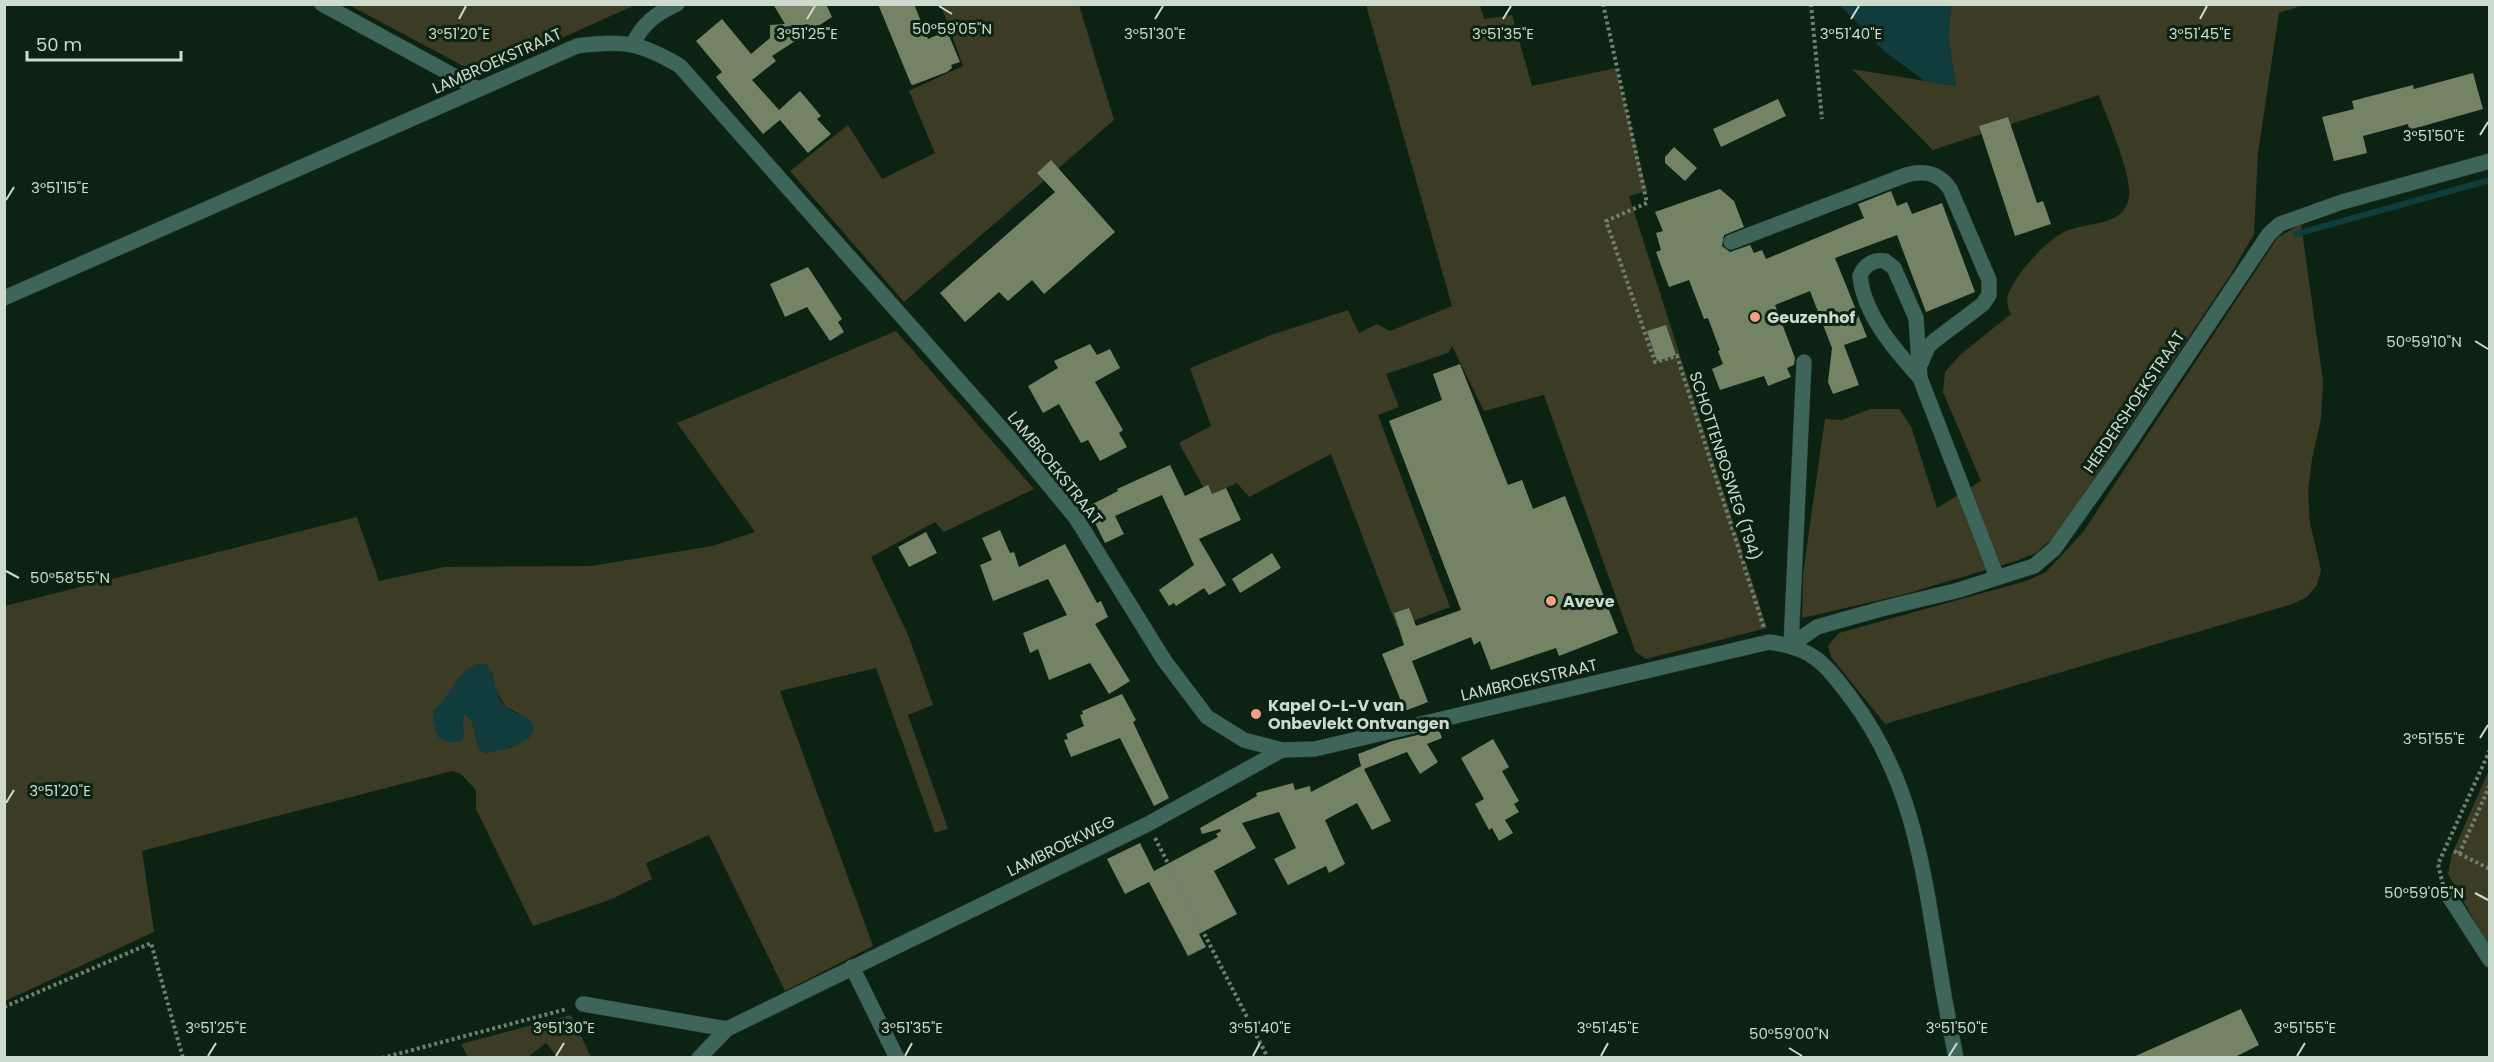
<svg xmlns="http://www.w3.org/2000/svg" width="2494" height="1062" font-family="Poppins,sans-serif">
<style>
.green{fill:#3c3b23;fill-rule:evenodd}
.water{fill:#113c3d}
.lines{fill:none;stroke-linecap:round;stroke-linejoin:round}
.stream{stroke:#113c3d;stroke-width:6}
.building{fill:#758365}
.minor-casing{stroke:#273d2d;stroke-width:16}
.path{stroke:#6e8072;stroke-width:4;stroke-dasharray:3 3;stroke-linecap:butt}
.minor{stroke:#3e655a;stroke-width:15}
.ticks{fill:none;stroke:#cddbcf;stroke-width:2}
.poi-dot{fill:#f49e87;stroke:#0c2313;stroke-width:2}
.labels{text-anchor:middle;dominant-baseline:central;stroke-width:6;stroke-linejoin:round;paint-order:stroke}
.street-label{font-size:16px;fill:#cddbcf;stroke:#0c2313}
.poi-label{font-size:16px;font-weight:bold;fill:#cddbcf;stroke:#0c2313;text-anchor:start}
.ticks-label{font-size:15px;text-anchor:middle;fill:#cddbcf;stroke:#0c2313;stroke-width:6;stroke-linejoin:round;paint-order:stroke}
</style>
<rect width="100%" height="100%" fill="#0c2313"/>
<!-- green -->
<g class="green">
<polygon points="349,5 349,4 635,5 493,69 469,69"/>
<polygon points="941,5 1079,5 1114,120 904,302 790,171 848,125 882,179 935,153 909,91 963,66"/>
<polygon points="1366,5 1480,5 1484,19 1512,15 1532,86 1616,68 1647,191 1629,196 1767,628 1646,659 1635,651 1544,395 1484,411 1452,346 1448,353 1386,374 1399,407 1378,415 1450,607 1397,627 1331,454 1249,497 1237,483 1208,496 1179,443 1211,426 1190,368 1271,335 1348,310 1359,333 1377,324 1390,331 1452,306"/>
<path d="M1951,5H2304L2279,13L2258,153L2254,234L2231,274L2057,534L2036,553L2016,561L1902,595L1802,618L1803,574L1825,419L1842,420L1870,409H1899L1911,426L1937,508L1981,481L1943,392L1945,372L1960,355L2011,314C2007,308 2006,299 2009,292C2018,272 2048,237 2069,230C2089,222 2125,226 2129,197C2132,174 2107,119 2099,95L1933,150L1852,69L1956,86L1948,36Z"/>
<polygon points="2301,224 2323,381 2321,419 2312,459 2308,492 2310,523 2321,570 2317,585 2307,597 2292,604 1885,724 1831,657 1828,646 1839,633 2026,581 2046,572 2083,532 2278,237"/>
<path d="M896,331L1034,489L944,532L935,522L871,557L909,637L933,705L908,715L948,829L935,833L876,668L780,691L873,946L785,991L709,835L646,863L652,879L612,899L533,926L476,809V790L461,774L452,771L142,851L154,932L5,1001V606L357,517L379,581L444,567L591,566L712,546L755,532L677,423ZM492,673L495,689L506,707L518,713L530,737L512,747L486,753L479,749L472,721L464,713L461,722L463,731L435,710L444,702Z"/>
<polygon points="2489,770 2489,946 2448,874 2452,854"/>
<polygon points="571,1015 591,1057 557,1057 546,1043 528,1057 468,1057 461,1044"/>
</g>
<!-- water -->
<g class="water">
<polygon points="1840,5 1951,5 1948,36 1956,86 1925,81 1885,52"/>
<path d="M477,664H487C495,677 494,696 506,707C512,713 524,714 530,721C548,740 497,751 486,753L479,749L472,721L464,713C461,723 466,732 462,741L448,743L438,737L433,720L434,710C451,696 455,673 477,664Z"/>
</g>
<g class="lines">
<!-- stream -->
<polyline class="stream" points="2296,234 2490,180"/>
</g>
<!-- building -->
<g class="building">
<polygon points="773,4 826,4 832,17 772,56 776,61 752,80 779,110 800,91 821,116 817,119 831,134 808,153 780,120 763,134 716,77 722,72 696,41 722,19 751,54 770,38 770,25 785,24"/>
<polygon points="878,4 914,4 928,39 947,31 960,62 951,65 952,68 947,72 913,85 911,84"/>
<polygon points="2473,73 2483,109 2409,130 2408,124 2363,136 2367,153 2334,161 2322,117 2354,109 2352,101 2413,85 2414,89"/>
<polygon points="1778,99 1786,116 1721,147 1713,129"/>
<polygon points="2008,117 2037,203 2043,201 2051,224 2015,236 1979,126"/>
<polygon points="1674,147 1697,168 1685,181 1665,163 1665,157"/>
<polygon points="1051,160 1115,232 1044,294 1032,280 1008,301 999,292 965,322 940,293 1055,192 1037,173"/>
<polygon points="1720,189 1734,201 1744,227 1724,235 1722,246 1730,252 1750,245 1754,253 1762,250 1766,259 1864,218 1858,204 1891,191 1897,206 1907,202 1912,214 1942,203 1975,292 1926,312 1897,235 1835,258 1867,337 1844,345 1859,385 1833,394 1828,382 1832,348 1810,291 1775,305 1795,358 1794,365 1787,368 1791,377 1768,386 1764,376 1720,390 1712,369 1723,364 1718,351 1720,350 1708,318 1704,319 1689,280 1669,287 1656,252 1661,250 1656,233 1663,231 1655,212"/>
<polygon points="808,267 842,319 838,322 844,332 830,341 807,307 785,317 770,284"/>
<polygon points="1666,325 1676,355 1657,361 1647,331"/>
<polygon points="1090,344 1097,355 1110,349 1120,368 1095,382 1123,430 1119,433 1127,447 1100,461 1088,440 1081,443 1059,404 1043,413 1028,386 1058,368 1054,361"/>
<polygon points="1460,364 1508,485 1522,480 1533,509 1565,496 1618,633 1559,656 1556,648 1491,670 1480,641 1474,645 1471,637 1412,661 1428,702 1405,711 1382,654 1404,645 1394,613 1409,608 1416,626 1461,610 1389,421 1442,400 1433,374"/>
<polygon points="1170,465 1185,496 1208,485 1212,494 1226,488 1241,520 1199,539 1226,585 1209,595 1204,588 1176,606 1174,603 1169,606 1159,590 1194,565 1162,495 1115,516 1124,534 1105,543 1087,507 1118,491 1117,489"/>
<polygon points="1000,530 1010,553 1014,552 1019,567 1065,544 1097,603 1101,601 1108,617 1095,624 1130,681 1109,694 1090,663 1049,680 1038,649 1030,653 1023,633 1067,615 1048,579 993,601 980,565 992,560 982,538"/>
<polygon points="926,532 937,553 909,567 898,547"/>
<polygon points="1272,553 1281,568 1240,593 1232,579"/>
<polygon points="1122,694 1136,720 1133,722 1169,798 1154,806 1120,738 1071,757 1064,740 1068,739 1066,734 1084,726 1080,715 1083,714 1082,711"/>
<polygon points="1439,730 1442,738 1427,744 1438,762 1420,774 1407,752 1364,769 1391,821 1372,830 1357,803 1325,820 1345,864 1329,873 1326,866 1288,885 1274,859 1296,848 1279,812 1242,823 1256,848 1214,871 1237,914 1199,934 1206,947 1188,956 1149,882 1125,894 1107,859 1140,843 1154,871 1218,837 1216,834 1221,831 1220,829 1202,834 1200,828 1257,796 1256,793 1293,783 1295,790 1310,786 1311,792 1361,766 1358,754 1392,741"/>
<polygon points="1493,739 1509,767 1502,771 1519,801 1514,804 1519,812 1505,820 1513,833 1499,841 1492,828 1489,830 1475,804 1484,799 1461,758"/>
<polygon points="2241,1009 2259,1045 2233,1058 2131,1058"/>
</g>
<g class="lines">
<!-- minor casing -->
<g class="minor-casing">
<g id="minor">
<polyline points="322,4 478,89"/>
<path d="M633,44C642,24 657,13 677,4"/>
<path d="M1731,242L1906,175C1924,170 1939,173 1950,189L1989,280V295L1983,304L1934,341L1928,347L1921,363"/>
<path d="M4,298L577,46C622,40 640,42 680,66L1015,444L1076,518L1164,660L1207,717L1244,740L1282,750L1315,749L1769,642C1814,648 1825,664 1851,698C1915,783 1924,876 1941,977C1945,1004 1951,1031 1956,1058"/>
<path d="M1920,378C1895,350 1864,315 1860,276C1864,265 1874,259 1885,261L1894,268L1916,318L1920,378L1997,577"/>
<polyline points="1791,645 1817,627 1881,609 1959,590 2034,566 2054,549 2120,456 2269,234 2280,224 2342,202 2490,161"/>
<polyline points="1791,645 1804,362"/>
<polyline points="2450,898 2490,960"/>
<polyline points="852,967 897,1058"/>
<polyline points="583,1004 727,1029"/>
<polyline points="699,1058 727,1029 1148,824 1282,750"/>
</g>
</g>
<!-- path -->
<g class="path">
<polyline points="1603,4 1647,203 1606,221 1655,362 1677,356 1764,628"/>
<polyline points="1811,4 1822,119"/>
<polyline points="1155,838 1268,1058"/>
<polyline points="2454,851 2490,869"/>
<polyline points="2459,854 2490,785"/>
<polyline points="2443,885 2438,864 2490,750"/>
<polyline points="4,1007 151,943 183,1058"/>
<polyline points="382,1058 567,1009"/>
</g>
<!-- minor -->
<use href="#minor" class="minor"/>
</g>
<!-- ticks -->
<path class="ticks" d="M939,6L952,14M459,19L466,6M807,19L815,6M1155,19L1163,6M1503,19L1511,6M1851,19L1859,6M2200,19L2207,6M2480,135L2488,122M6,200L14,187M2475,341L2488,349M6,571L19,578M2480,738L2488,725M6,803L14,790M2475,893L2488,900M1789,1048L1802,1056M208,1056L216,1043M556,1056L564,1043M905,1056L912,1043M1253,1056L1260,1043M1601,1056L1608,1043M1949,1056L1957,1043M2297,1056L2305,1043"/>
<!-- markers -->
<g class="poi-dot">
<circle cx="1755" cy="317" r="6"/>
<circle cx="1551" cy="601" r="6"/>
<circle cx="1256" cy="714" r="6"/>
</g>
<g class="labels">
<!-- street labels -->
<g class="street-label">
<text transform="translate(497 61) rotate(-24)">LAMBROEKSTRAAT</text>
<text transform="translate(2134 402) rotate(-56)">HERDERSHOEKSTRAAT</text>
<text transform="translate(1725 466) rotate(72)">SCHOTTENBOSWEG (T94)</text>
<text transform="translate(1055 468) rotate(51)">LAMBROEKSTRAAT</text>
<text transform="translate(1529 680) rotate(-13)">LAMBROEKSTRAAT</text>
<text transform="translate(1061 846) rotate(-26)">LAMBROEKWEG</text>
</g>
<!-- poi labels -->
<g class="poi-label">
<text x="1767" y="317">Geuzenhof</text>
<text x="1563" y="601">Aveve</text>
<text x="1268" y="705">Kapel O-L-V van<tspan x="1268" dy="18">Onbevlekt Ontvangen</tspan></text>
</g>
</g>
<g class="ticks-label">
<text x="952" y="34">50°59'05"N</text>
<text x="1155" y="39">3°51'30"E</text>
<text x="459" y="39">3°51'20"E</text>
<text x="807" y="39">3°51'25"E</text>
<text x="1503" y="39">3°51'35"E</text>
<text x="1851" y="39">3°51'40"E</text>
<text x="2200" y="39">3°51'45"E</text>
<text x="2434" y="141">3°51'50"E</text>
<text x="60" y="193">3°51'15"E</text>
<text x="2424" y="347">50°59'10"N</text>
<text x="70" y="583">50°58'55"N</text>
<text x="2434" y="744">3°51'55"E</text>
<text x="60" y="796">3°51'20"E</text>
<text x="2424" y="898">50°59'05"N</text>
<text x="216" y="1033">3°51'25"E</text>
<text x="564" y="1033">3°51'30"E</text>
<text x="912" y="1033">3°51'35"E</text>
<text x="1260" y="1033">3°51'40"E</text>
<text x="1608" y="1033">3°51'45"E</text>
<text x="1957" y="1033">3°51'50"E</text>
<text x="2305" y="1033">3°51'55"E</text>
<text x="1789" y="1039">50°59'00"N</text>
</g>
<!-- border -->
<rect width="2494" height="1062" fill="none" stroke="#cddbcf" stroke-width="12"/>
<!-- scale -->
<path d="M27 51v9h154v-9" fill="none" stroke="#cddbcf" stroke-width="3"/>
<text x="36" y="51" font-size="18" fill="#cddbcf" stroke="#0c2313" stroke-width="4.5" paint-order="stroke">50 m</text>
</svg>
